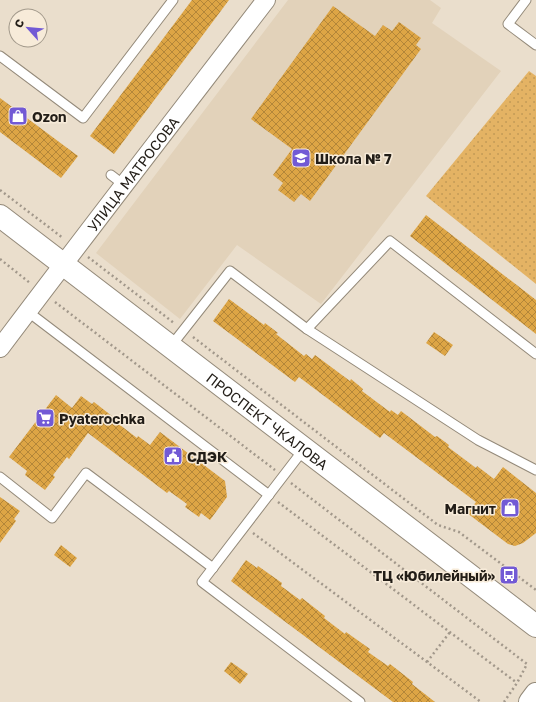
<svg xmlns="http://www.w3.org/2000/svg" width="536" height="702" font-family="'Golos Text',sans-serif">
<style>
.built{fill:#e2d2ba}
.park{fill:url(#park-dots)}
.building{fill:url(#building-cross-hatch)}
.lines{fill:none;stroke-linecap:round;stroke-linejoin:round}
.service-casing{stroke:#948a7a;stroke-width:11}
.minor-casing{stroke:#948a7a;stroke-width:20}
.tertiary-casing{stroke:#948a7a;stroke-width:24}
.secondary-casing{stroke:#948a7a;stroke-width:24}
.path{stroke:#a2988b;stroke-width:2.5;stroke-dasharray:2 3;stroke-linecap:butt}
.service{stroke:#fff;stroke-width:9}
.minor{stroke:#fff;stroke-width:18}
.tertiary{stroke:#fff;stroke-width:22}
.secondary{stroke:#fff;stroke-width:22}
.labels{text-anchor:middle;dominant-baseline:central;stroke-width:3;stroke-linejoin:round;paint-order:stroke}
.poi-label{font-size:14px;font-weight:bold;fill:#221d17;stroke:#f7ebd9;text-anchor:start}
.street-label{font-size:14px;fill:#221d17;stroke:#f7ebd9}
</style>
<defs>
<pattern id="park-dots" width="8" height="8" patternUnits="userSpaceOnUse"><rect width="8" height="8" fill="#e4b364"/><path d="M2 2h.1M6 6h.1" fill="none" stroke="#c39a56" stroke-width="1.8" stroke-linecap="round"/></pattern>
<pattern id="building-cross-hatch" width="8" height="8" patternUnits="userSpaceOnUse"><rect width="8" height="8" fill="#dda545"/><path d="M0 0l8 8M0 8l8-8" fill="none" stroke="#b38639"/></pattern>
</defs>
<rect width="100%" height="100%" fill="#eadecc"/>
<!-- built -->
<polygon class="built" points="288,0 430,0 441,8 432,23 501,71 321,304 237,245 180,319 96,253"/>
<!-- park -->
<polygon class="park" points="529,71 536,76 536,284 426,196"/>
<!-- building -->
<g class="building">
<polygon points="192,0 229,0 114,154 90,136"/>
<polygon points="333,6 375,36 383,25 392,31 399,22 421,38 416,45 421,49 310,201 301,194 294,202 278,190 283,183 273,175 292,149 251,119"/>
<polygon points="0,98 78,156 61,178 0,132"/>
<polygon points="426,215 536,300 536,334 410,236"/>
<polygon points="229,299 264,325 265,323 278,333 276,334 304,356 306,354 312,359 315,355 350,381 351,379 363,389 362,391 390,412 391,410 398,415 401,411 435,437 437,436 449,445 448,447 476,468 477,466 494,479 503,467 536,493 536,533 523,543 515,546 508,544 467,513 476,502 384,433 380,438 299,377 295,382 213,321"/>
<polygon points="434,332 453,345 445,356 426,343"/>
<polygon points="56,395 72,408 81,396 92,404 94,402 117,420 116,422 137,438 138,436 150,445 160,432 225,481 227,497 210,520 201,513 199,517 185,507 187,504 169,491 167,493 88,433 69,459 67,457 53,475 55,477 45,490 25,475 27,471 9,457"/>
<polygon points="0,497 20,511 14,519 16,521 0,543"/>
<polygon points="61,545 77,558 70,567 54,555"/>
<polygon points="246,560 257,568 258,566 282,583 281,586 300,600 302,598 325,616 324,618 345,634 346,632 370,649 368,652 388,666 390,664 413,682 412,684 435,702 393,702 244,591 231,581"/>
<polygon points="231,662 248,674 240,684 224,671"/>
</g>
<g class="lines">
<!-- service casing -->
<g class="service-casing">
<g id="service">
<polyline points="526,0 508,24 536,45"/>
<polyline points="0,56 83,118 173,0"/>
<polyline points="111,175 124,185"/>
<polyline points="27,311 269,495"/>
<polyline points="307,329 390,241 536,354"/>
<polyline points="171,346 230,271 307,329 478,440 536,470"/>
<polyline points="304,449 202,582 360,702"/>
<polyline points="0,477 52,518 86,473 213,568"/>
</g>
</g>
<!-- minor casing -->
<g class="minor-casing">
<g id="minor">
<path id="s1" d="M0,348C88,231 177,116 266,0"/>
</g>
</g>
<!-- tertiary casing -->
<g class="tertiary-casing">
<polyline id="tertiary" points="530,702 536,694"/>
</g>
<!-- secondary casing -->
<g class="secondary-casing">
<g id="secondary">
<path id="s2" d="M0,216L536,626"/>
</g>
</g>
<!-- path -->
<g class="path">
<polyline points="0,190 63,238"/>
<polyline points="88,257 174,323"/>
<polyline points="0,259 30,283"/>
<polyline points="55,302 275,470"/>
<polyline points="193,337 438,525 459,532 536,590"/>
<polyline points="291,483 527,664 517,683 504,702"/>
<polyline points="278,502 517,683"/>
<polyline points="253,533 481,702"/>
<polyline points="427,662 450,632"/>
</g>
<!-- service -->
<use href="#service" class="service"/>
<!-- minor -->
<use href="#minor" class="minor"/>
<!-- tertiary -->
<use href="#tertiary" class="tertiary"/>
<!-- secondary -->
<use href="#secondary" class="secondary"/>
</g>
<!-- icons -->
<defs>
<g id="shop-square" transform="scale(1)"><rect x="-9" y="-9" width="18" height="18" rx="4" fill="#725ad5" stroke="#f7ebd9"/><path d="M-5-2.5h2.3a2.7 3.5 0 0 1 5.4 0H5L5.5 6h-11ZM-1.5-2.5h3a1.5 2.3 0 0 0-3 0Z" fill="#fff"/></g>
<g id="school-square" transform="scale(1)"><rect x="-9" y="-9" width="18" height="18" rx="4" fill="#725ad5" stroke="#f7ebd9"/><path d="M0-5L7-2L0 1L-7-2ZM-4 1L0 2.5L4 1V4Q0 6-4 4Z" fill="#fff"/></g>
<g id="supermarket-square" transform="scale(1)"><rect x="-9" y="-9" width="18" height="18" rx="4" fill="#725ad5" stroke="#f7ebd9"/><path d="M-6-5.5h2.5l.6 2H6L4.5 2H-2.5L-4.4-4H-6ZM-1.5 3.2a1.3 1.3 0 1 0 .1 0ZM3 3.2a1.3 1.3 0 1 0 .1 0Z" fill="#fff"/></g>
<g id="civic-square" transform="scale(1)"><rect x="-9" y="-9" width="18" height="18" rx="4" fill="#725ad5" stroke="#f7ebd9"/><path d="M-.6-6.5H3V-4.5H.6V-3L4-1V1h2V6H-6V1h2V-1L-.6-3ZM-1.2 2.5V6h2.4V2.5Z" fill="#fff"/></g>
<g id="bus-square" transform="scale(1)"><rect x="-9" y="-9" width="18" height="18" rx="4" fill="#725ad5" stroke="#f7ebd9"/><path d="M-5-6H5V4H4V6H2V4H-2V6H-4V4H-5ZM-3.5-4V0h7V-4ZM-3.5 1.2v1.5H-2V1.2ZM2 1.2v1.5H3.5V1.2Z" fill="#fff"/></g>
</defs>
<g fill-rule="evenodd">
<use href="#shop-square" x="18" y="116"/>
<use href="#school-square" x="301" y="158"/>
<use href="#supermarket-square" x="45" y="418"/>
<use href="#civic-square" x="173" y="456"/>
<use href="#shop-square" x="510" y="508"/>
<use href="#bus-square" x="509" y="575"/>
</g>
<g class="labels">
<!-- poi labels -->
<g class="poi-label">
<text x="32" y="116">Ozon</text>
<text x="315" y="158">Школа № 7</text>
<text x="59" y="418">Pyaterochka</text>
<text x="187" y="456">СДЭК</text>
<text x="496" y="508" text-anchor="end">Магнит</text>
<text x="495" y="575" text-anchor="end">ТЦ «Юбилейный»</text>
</g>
<!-- street labels -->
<g class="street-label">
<text stroke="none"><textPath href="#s1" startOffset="219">УЛИЦА МАТРОСОВА</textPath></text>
<text stroke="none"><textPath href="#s2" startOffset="337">ПРОСПЕКТ ЧКАЛОВА</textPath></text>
</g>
</g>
<!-- north arrow -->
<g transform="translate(28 28) rotate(297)"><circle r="19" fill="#f7ebd9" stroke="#a2998b"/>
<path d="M0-3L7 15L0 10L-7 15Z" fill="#725ad5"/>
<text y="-6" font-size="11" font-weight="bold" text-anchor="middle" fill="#221d17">С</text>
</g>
</svg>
